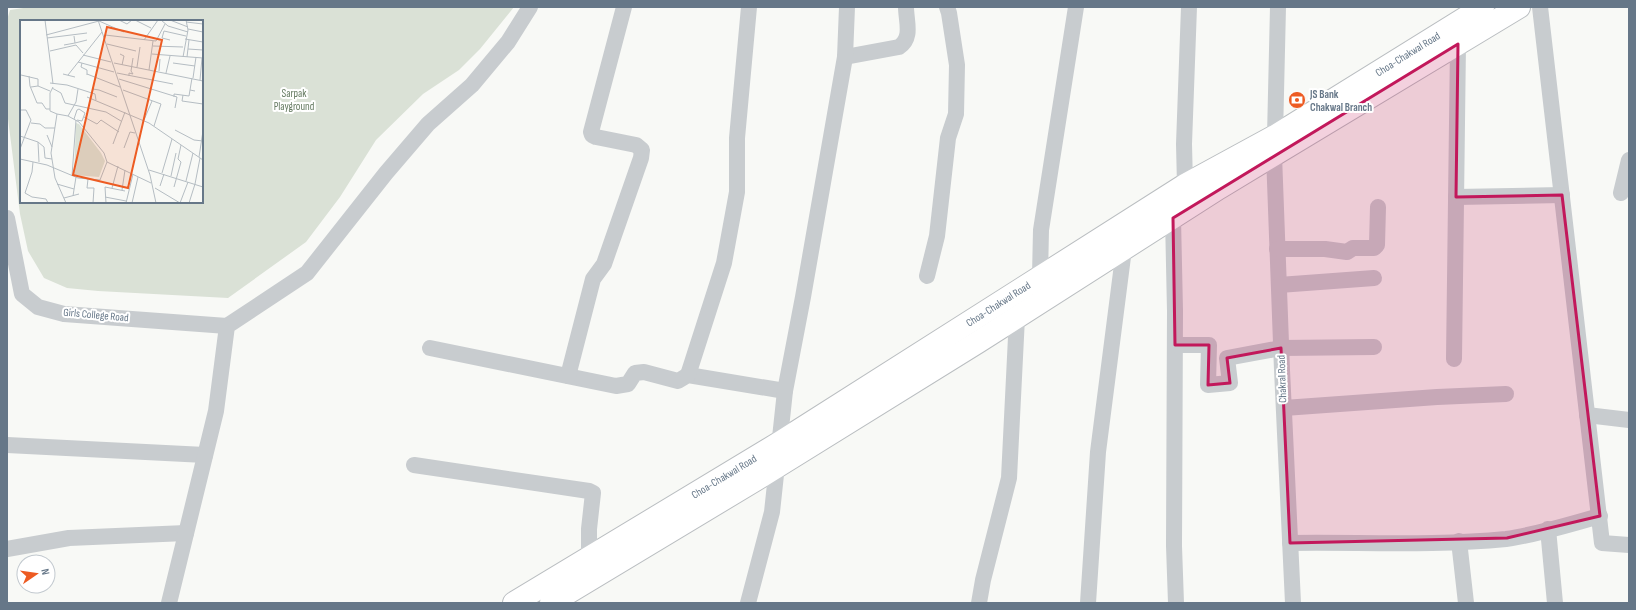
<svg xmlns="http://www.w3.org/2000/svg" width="1636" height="610" font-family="'Sofia Sans Condensed',sans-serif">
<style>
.green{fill:#dae1d6;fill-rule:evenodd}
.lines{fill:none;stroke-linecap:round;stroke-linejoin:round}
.highway-casing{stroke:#babec1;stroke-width:24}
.minor{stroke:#c8cccf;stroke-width:16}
.highway{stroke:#fff;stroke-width:22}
.marked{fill:#c2185b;fill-opacity:0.2;stroke:#c2185b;stroke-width:3;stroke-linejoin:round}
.labels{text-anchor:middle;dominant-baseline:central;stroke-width:4;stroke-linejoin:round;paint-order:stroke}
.street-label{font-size:11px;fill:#678;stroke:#fff}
.park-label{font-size:11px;fill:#657a61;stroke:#fff}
.poi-label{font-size:11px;font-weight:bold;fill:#678;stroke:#fff;text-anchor:start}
.inset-road{fill:none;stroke:#b5bdc3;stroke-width:1}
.view{fill:#ed5b22;fill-opacity:0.15;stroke:#ed5b22;stroke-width:2}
.inset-edge{fill:none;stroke:#678;stroke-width:2}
</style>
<rect width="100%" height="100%" fill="#f8f9f6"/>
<!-- green -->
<path class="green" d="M30,7H514L480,49L459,70L423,94L376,140L340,197L306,242L228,298L98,291L67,288L44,278L28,251L20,214L7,111V20L10,10ZM21,21H202V202H21Z"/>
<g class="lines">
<!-- highway casing -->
<g class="highway-casing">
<g id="highway">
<path id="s1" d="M514,603L779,443L1185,185L1275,136L1483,7"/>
<polyline points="551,603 757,479 978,342 1219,188 1519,7"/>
</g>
</g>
<!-- minor -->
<g class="minor">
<polyline points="1540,7 1602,543 1629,545"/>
<path d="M845,57L899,47C913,38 906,21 906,7"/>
<polyline points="1275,136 1278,7"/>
<polyline points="1274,155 1282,370 1293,603"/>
<polyline points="1185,185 1184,144 1189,7"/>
<polyline points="1621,193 1629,160"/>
<polyline points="1456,197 1562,195"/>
<polyline points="7,218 22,294 38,307 64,314 227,326"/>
<polyline points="1173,218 1175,311 1174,546 1176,603"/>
<polyline points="1277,249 1325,249 1347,252 1353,248 1374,248 1377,245 1378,207"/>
<polyline points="927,276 937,236 948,138 956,114 957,65 949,13 947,7"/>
<polyline points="1040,276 1041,230 1076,7"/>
<polyline points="1279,285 1374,278"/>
<polyline points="1175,345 1209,345 1208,385 1230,383 1227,358 1281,348 1374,347"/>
<polyline points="430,348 616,386 628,384 635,373 644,372 678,381 688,375 785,391"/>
<polyline points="1454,359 1458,44"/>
<polyline points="688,375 724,263 737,192 737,138 749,7"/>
<polyline points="568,376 593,279 604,264 641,158 642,150 636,145 596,137 592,135 591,132 624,7"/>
<polyline points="1284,408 1437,397 1506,394"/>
<polyline points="1587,415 1629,420"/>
<polyline points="7,445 205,455"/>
<polyline points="414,465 589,491 593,493 589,529 589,557"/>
<polyline points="1548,529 1555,603"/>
<polyline points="1459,541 1466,603"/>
<path d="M1290,543C1362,542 1435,546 1506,539C1536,535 1570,524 1600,516"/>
<polyline points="7,549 69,538 186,533"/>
<polyline points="169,603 216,411 227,326 307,273 386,173 428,124 472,85 508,42 530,7"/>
<polyline points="748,603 772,512 785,391 803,297 845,57 847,7"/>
<polyline points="979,603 983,580 1009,478 1017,317"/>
<polyline points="1088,603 1098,452 1124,249"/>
</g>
<!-- highway -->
<use href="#highway" class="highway"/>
</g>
<!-- marked area -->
<path class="marked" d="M1458,44L1456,197L1562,195L1600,516L1507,538L1290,543L1281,348L1227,358L1230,383L1208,385L1209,345H1175L1173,218Z"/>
<!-- icons -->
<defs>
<g id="bank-disc" transform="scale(0.9)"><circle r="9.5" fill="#ed5b22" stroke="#fff"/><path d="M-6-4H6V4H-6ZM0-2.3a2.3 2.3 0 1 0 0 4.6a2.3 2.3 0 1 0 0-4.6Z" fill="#fff"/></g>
</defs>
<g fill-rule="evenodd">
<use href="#bank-disc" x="1297" y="100"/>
</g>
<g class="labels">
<!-- street labels -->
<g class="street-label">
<text stroke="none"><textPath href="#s1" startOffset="1049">Choa-Chakwal Road</textPath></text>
<text stroke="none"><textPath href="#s1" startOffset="569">Choa-Chakwal Road</textPath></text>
<text transform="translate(96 315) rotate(5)">Girls College Road</text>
<text transform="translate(1282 379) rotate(-92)">Chakral Road</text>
<text stroke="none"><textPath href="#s1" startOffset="245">Choa-Chakwal Road</textPath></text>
</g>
<!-- park labels -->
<g class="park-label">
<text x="294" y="93">Sarpak<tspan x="294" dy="13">Playground</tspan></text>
</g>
<!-- poi labels -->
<g class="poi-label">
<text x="1310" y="94">JS Bank<tspan x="1310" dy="13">Chakwal Branch</tspan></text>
</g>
</g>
<!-- overview -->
<g transform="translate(20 20)">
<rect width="183" height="183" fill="#f8f9f6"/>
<path d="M56,103L59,104L81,133L85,141L79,157L54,155Z" fill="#dae1d6"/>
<path class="inset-road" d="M25,0L33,64M78,0L130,155L136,183M99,0L107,4L112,0M115,0L131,8M141,0L148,6L168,12M150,0L168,7M166,2L183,4M168,9L183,12M26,15L79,1L104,12M85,15L136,21L145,4M27,18L67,13M165,19L183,22M124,20L138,0M150,20L142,18L144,11L166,16M55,23L67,20M87,24L116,31M44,25L55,23L54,16M133,26L163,27M168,29L183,30M30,31L56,25L63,33M100,34L104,36L102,45M132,34L183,38M63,35L91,42M163,37L168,10L166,0M167,37L169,20M58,42L94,52M62,43L61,47L67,50V55M94,43L183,61M153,43L175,46M117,47L120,27M129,50L133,21M139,51L140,39M97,53L153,64M146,53L150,36M43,54L55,57M67,54L100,67M1,55L18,59V66M48,55L82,12M9,56L10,66L17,83H22L26,89H30M109,56V53L113,54L111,51L113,38M172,58L170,70L175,71M173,58L176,37M99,59L157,77L155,88M180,60L182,38M30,63L47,65L75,74L76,80M11,67L18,66L30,71M33,67L30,73V91L37,94M32,68L41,73L45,83L86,92L101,101M103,70L141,84L134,106M72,73L73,69L79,70L97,77M163,75L162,81L183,84M67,77L129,103L183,140M154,77V74L169,76L170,70M0,90H6L11,100L0,129M48,96L56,82L58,69M64,97L77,104L81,100L99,112M54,99L57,90L59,89L65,93L62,101L57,100M124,100L132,81M11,103L20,104L25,108H35M155,110L174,120L183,121M27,115L32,127M0,116L18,122L24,127L25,138L32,139M18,122L19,142M93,124L105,92M104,128L110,112L115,113M179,137L183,111M0,139L27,145L58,158L80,160L87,142M13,142L12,152L5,173L12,177L26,179L28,183M129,150L183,167M142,153L152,119M52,156L56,100M151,156L156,133M68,159L67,168H74L73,183M166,161L173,133M37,164L54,169M175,164L180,138M140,166L144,154M154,167L161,142L158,139L161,125M92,168L98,146M135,168L160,183M102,170L105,150M53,176L56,157M85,177L106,181M44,178L59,174M46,183L35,158L31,133L37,94L48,96L59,102L84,133L87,142L131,163M86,183L85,167L105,171M106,183L113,154M112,183L118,157M160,183L168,162M169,183L175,164"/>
<path class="view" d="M87,7L142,20L108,168L53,155Z"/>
<rect width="183" height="183" class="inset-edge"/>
</g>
<!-- border -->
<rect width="1636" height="610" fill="none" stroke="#667788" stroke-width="16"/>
<!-- north arrow -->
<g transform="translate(36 574) rotate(77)"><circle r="19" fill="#ffffff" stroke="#c2c9cf"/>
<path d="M0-3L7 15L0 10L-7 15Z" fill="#ed5b22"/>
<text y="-6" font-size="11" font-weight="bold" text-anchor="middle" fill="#667788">N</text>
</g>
</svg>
